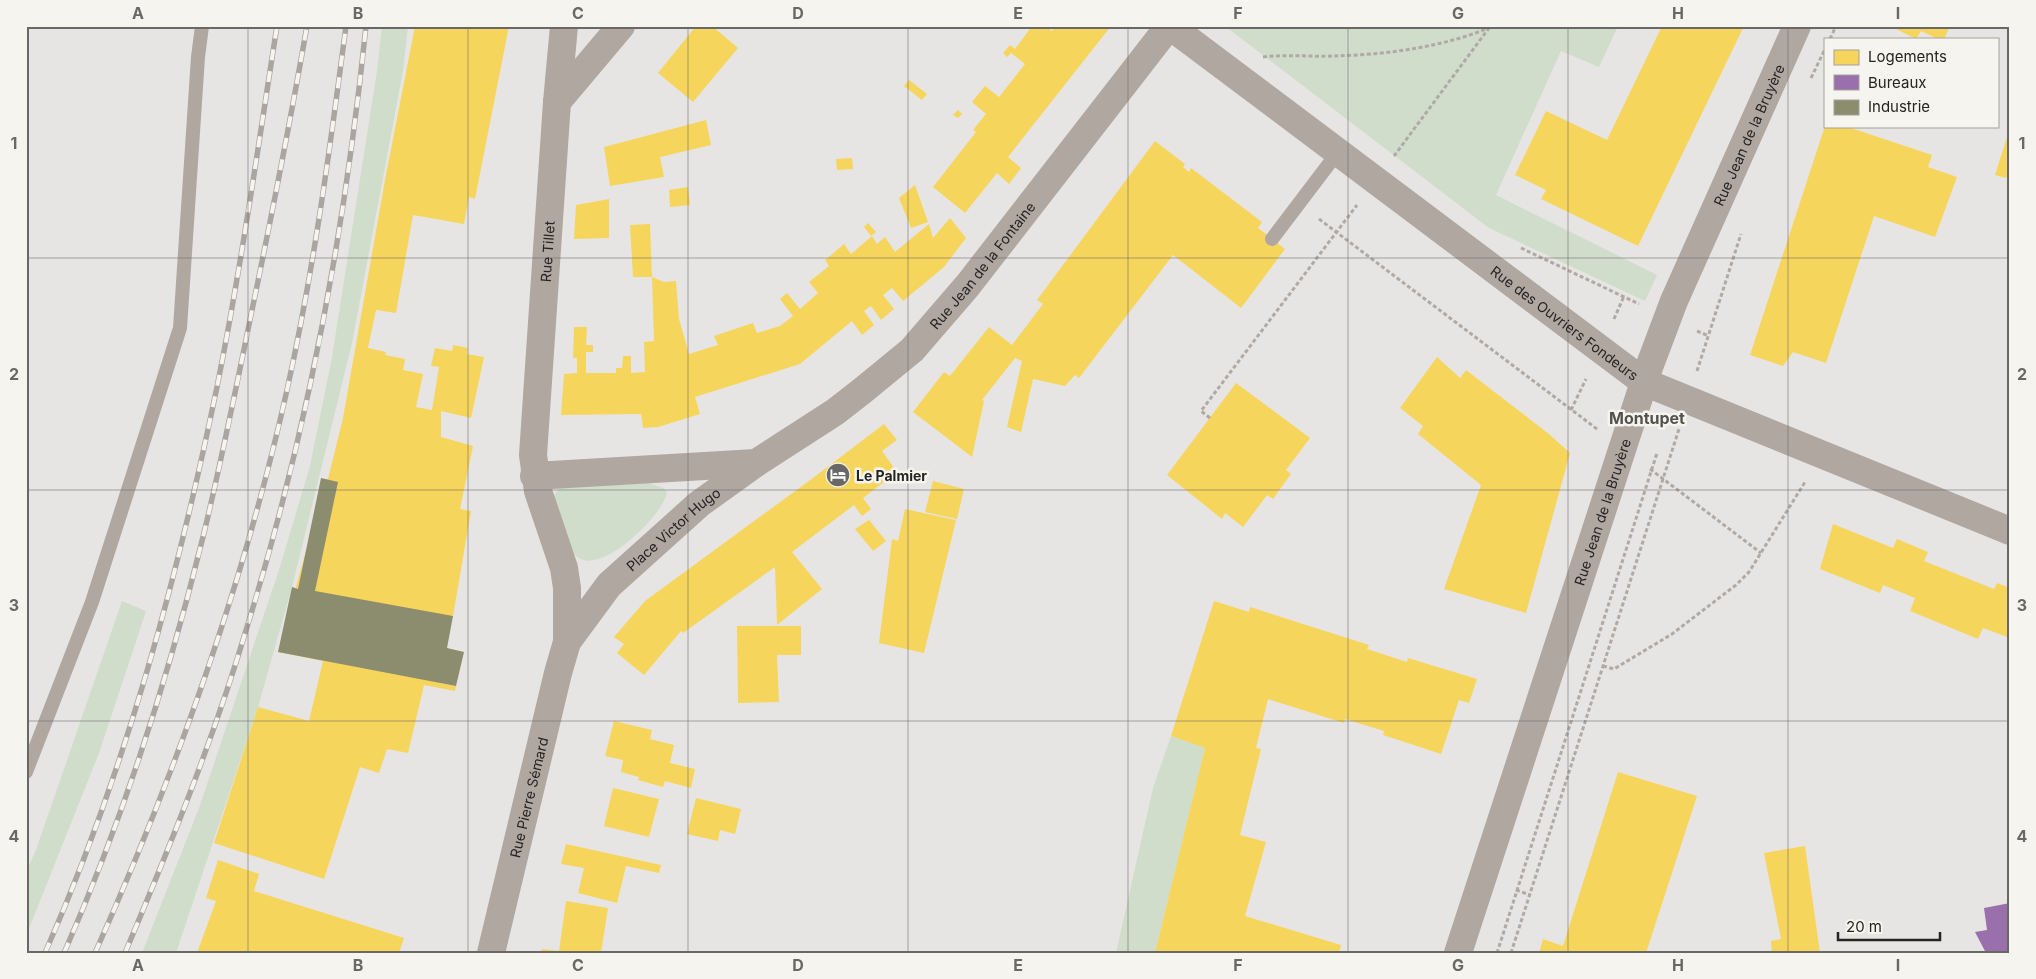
<svg xmlns="http://www.w3.org/2000/svg" width="2036" height="979" font-family="Inter,sans-serif">
<style>
.green{fill:#cfddca}
.homes{fill:#f6d55c}
.offices{fill:#9970ab}
.industry{fill:#8c8c6e}
.lines{fill:none;stroke-linecap:round;stroke-linejoin:round}
.path{stroke:#b0aaa6;stroke-width:3;stroke-dasharray:4 2.5;stroke-linecap:butt}
.lane{stroke:#b1a7a1;stroke-width:14}
.street{stroke:#b1a7a1;stroke-width:28}
.rail-casing{stroke:#aba5a2;stroke-width:5.5}
.rail{stroke:#f6f4ee;stroke-width:4;stroke-dasharray:11;stroke-linecap:butt}
.grid{fill:none;stroke:#696866;stroke-width:1;stroke-opacity:0.55}
.labels{text-anchor:middle;dominant-baseline:central;stroke-width:5;stroke-linejoin:round;paint-order:stroke}
.street-label{font-size:14px;fill:#252422;stroke:#f6f4ee}
.poi-label{font-size:14px;font-weight:bold;fill:#252422;stroke:#f6f4ee;text-anchor:start}
.quarter-label{font-size:16px;font-weight:bold;fill:#54524e;stroke:#f6f4ee}
.neatline{fill:none;stroke:#696866;stroke-width:2}
.grid-label{font-size:16px;text-anchor:middle;font-weight:bold;fill:#696866}
</style>
<rect width="100%" height="100%" fill="#e7e5e3"/>
<!-- green -->
<g class="green">
<polygon points="382,26 408,26 403,71 352,343 292,587 258,707 176,953 142,953 199,808 279,570 310,466 332,357 377,71"/>
<polygon points="1225,26 1618,26 1599,67 1561,51 1496,195 1657,275 1645,301 1489,228"/>
<path d="M649,483L663,488L667,492C664,514 606,571 581,559C560,548 558,517 553,497L560,487Z"/>
<polygon points="122,601 146,611 99,753 26,936 26,872 36,850"/>
<polygon points="1171,736 1205,748 1155,953 1116,953 1153,788"/>
</g>
<!-- homes -->
<g class="homes">
<polygon points="415,26 509,26 475,199 469,197 464,224 413,215 396,313 376,310 368,348 386,352 385,355 405,359 403,370 423,374 416,407 432,410 439,367 431,366 435,348 452,351 453,345 468,348 467,354 484,357 471,418 441,411 441,437 473,446 460,509 471,511 453,616 452,615 439,683 456,686 455,691 424,685 408,753 387,749 379,773 360,767 324,879 214,843 258,707 309,721 323,661 278,652 326,479 328,479 343,418 385,180"/>
<polygon points="696,26 712,26 738,48 693,102 658,73"/>
<polygon points="1032,26 1045,26 1052,31 1055,26 1111,26 1008,157 1021,168 1009,184 997,173 965,213 933,187 976,132 973,130 986,114 972,102 985,86 999,97 1025,64 1011,53 1007,57 1003,53 1010,45 1015,49"/>
<polygon points="1662,26 1744,26 1638,246 1541,199 1546,190 1515,175 1546,111 1607,140"/>
<polygon points="1890,26 1950,26 1944,39 1938,39 1921,31 1916,39"/>
<polygon points="909,80 927,94 922,100 904,86"/>
<polygon points="958,110 962,114 958,118 953,115"/>
<polygon points="706,120 711,145 660,157 664,177 610,186 604,147"/>
<polygon points="1825,126 1845,126 1932,155 1928,167 1957,177 1935,237 1874,216 1826,363 1793,352 1783,366 1750,355"/>
<polygon points="2009,131 2010,171 2006,178 1995,175"/>
<polygon points="1155,141 1185,164 1183,167 1189,172 1191,168 1262,222 1258,228 1285,249 1241,308 1173,255 1079,378 1075,375 1065,386 1033,379 1021,432 1007,427 1022,361 1015,358 982,400 984,401 972,457 913,412 944,372 950,376 989,327 1012,345 1043,304 1037,300"/>
<polygon points="852,158 853,169 837,170 836,159"/>
<polygon points="915,185 928,222 911,228 899,198"/>
<polygon points="688,187 690,205 670,207 669,190"/>
<polygon points="609,199 609,238 574,239 576,205"/>
<polygon points="950,218 966,238 944,267 903,301 892,288 883,295 894,309 881,320 871,306 864,311 874,325 862,335 852,321 800,364 695,397 700,414 658,427 643,428 641,414 561,415 564,374 577,373 577,358 573,358 574,327 587,327 586,345 593,345 593,352 586,352 586,373 616,373 616,368 622,368 623,356 631,356 631,373 645,372 644,342 654,341 652,277 664,282 676,281 679,319 689,354 718,345 714,336 753,323 757,333 780,326 793,316 780,299 787,293 800,309 818,293 809,282 829,266 825,260 844,244 851,254 872,236 877,244 885,237 895,252 929,224 933,238"/>
<polygon points="868,223 876,232 871,236 864,227"/>
<polygon points="650,224 652,277 633,277 630,225"/>
<polygon points="1437,357 1460,378 1466,370 1549,434 1570,453 1526,613 1444,589 1481,485 1418,434 1423,426 1400,408"/>
<polygon points="1236,383 1310,438 1286,470 1291,474 1273,499 1267,495 1243,527 1225,513 1222,519 1167,475"/>
<polygon points="884,424 897,440 882,451 897,472 863,498 871,509 862,516 854,505 792,552 822,589 777,625 775,567 683,633 681,631 644,675 617,653 624,644 614,637 645,601 813,478"/>
<polygon points="933,481 964,489 957,519 925,512"/>
<polygon points="905,509 956,520 924,653 879,643 892,539 898,541"/>
<polygon points="869,520 886,541 873,551 855,529"/>
<polygon points="1833,524 1893,548 1897,539 1928,552 1924,561 1994,589 1997,583 2010,588 2010,638 1983,628 1978,639 1910,611 1915,598 1883,585 1880,593 1820,569"/>
<polygon points="1214,601 1249,612 1250,607 1369,645 1367,649 1407,662 1408,658 1477,679 1469,703 1459,700 1441,754 1383,735 1384,731 1345,719 1344,723 1268,699 1256,748 1261,749 1240,835 1266,842 1245,916 1341,945 1339,953 1155,953 1205,748 1171,736"/>
<polygon points="737,626 801,626 801,655 777,655 779,702 738,703"/>
<polygon points="614,721 652,730 650,739 674,745 670,763 695,769 691,788 665,781 663,787 638,780 639,777 621,772 623,760 605,756"/>
<polygon points="1618,772 1697,796 1646,953 1539,953 1543,939 1563,946"/>
<polygon points="613,788 659,799 649,837 604,826"/>
<polygon points="696,798 741,809 735,834 720,830 718,841 687,834"/>
<polygon points="566,844 661,865 659,873 626,866 617,903 578,893 584,868 561,864"/>
<polygon points="1805,846 1820,953 1772,953 1771,941 1781,939 1764,853"/>
<polygon points="218,860 259,874 254,891 404,938 399,953 197,953 216,901 206,898"/>
<polygon points="566,901 608,908 601,953 541,953 542,949 559,951"/>
</g>
<!-- offices -->
<polygon class="offices" points="2010,903 2010,953 1986,953 1975,932 1987,930 1984,908"/>
<!-- industry -->
<polygon class="industry" points="321,478 338,482 315,591 453,616 447,648 464,652 456,686 278,652 292,587 298,589"/>
<g class="lines">
<!-- path -->
<g class="path">
<polyline points="1830,39 1836,26"/>
<path d="M1263,57C1286,54 1309,57 1332,56C1384,55 1446,47 1493,26"/>
<polyline points="1811,78 1825,49"/>
<polyline points="1394,156 1489,28"/>
<polyline points="1319,219 1597,429"/>
<polyline points="1521,248 1639,304"/>
<polyline points="1614,319 1624,296"/>
<polyline points="1697,331 1709,336"/>
<polyline points="1697,371 1741,234"/>
<polyline points="1571,410 1586,379"/>
<polyline points="1210,418 1201,411 1357,205"/>
<polyline points="1650,469 1761,553"/>
<polyline points="1603,666 1614,669 1672,634 1736,585 1749,572 1805,482"/>
<polyline points="1516,890 1530,895"/>
<polyline points="1497,953 1657,453"/>
<polyline points="1511,953 1679,429"/>
</g>
<!-- lane -->
<g class="lane">
<polyline points="1272,239 1338,152"/>
<polyline points="26,772 92,602 180,328 198,57 202,26"/>
</g>
<!-- street -->
<g class="street">
<path id="s1" d="M1170,26L1644,382L2010,531"/>
<polyline points="557,102 621,26"/>
<polyline points="534,476 756,463"/>
<path id="s2" d="M567,642L609,585L699,504L756,463L835,412L862,391L912,350L968,285L1169,26"/>
<path id="s3" d="M491,953L558,673L567,642V588L564,568L538,491L533,455L557,102L564,26"/>
<path id="s4" d="M1458,953L1648,370L1674,301L1797,26"/>
</g>
<!-- rail casing -->
<g class="rail-casing">
<g id="rail">
<path d="M45,953C125,772 177,580 217,387C241,268 258,147 277,26"/>
<path d="M64,953C123,819 168,679 203,537C221,463 236,389 251,315C271,219 290,123 307,26"/>
<path d="M95,953C176,772 244,583 287,390C314,269 330,148 346,26"/>
<path d="M125,953C170,846 214,738 247,627C308,431 345,230 366,26"/>
</g>
</g>
<!-- rail -->
<use href="#rail" class="rail"/>
</g>
<!-- grid -->
<path class="grid" d="M248,26V953M468,26V953M688,26V953M908,26V953M1128,26V953M1348,26V953M1568,26V953M1788,26V953M26,258H2010M26,490H2010M26,721H2010"/>
<!-- icons -->
<defs>
<g id="hotel-disc" transform="scale(1.25)"><circle r="9.5" fill="#696866" stroke="#f6f4ee"/><path d="M-6-4.5h1.5V1H6V5H4.5V3h-9V5H-6ZM-4 0a1.8 1.8 0 1 1 3.6 0ZM.5 0V-2.5h3Q6-2.5 6 0Z" fill="#fff"/></g>
</defs>
<g fill-rule="evenodd">
<use href="#hotel-disc" x="838" y="475"/>
</g>
<g class="labels">
<!-- street labels -->
<g class="street-label">
<text stroke="none"><textPath href="#s4" startOffset="869">Rue Jean de la Bruyère</textPath></text>
<text stroke="none"><textPath href="#s3" startOffset="716">Rue Tillet</textPath></text>
<text stroke="none"><textPath href="#s2" startOffset="565">Rue Jean de la Fontaine</textPath></text>
<text stroke="none"><textPath href="#s1" startOffset="494">Rue des Ouvriers Fondeurs</textPath></text>
<text stroke="none"><textPath href="#s4" startOffset="464">Rue Jean de la Bruyère</textPath></text>
<text stroke="none"><textPath href="#s2" startOffset="156">Place Victor Hugo</textPath></text>
<text stroke="none"><textPath href="#s3" startOffset="160">Rue Pierre Sémard</textPath></text>
</g>
<!-- poi labels -->
<g class="poi-label">
<text x="856" y="475">Le Palmier</text>
</g>
<!-- quarter labels -->
<g class="quarter-label">
<text x="1647" y="418">Montupet</text>
</g>
</g>
<!-- border -->
<rect width="2036" height="979" fill="none" stroke="#f6f4ee" stroke-width="55"/>
<!-- legend -->
<rect x="1824" y="38" width="175" height="90" fill="#f6f4ee" stroke="#a2a19c"/>
<rect x="1834" y="50" width="25" height="15" fill="#f6d55c" stroke="#a2a19c"/>
<text x="1868" y="62" font-size="15" fill="#252422">Logements</text>
<rect x="1834" y="75" width="25" height="15" fill="#9970ab" stroke="#a2a19c"/>
<text x="1868" y="88" font-size="15" fill="#252422">Bureaux</text>
<rect x="1834" y="100" width="25" height="15" fill="#8c8c6e" stroke="#a2a19c"/>
<text x="1868" y="112" font-size="15" fill="#252422">Industrie</text>
<!-- scale -->
<path d="M1838 932v8h102v-8" fill="none" stroke="#252422" stroke-width="2.5"/>
<text x="1846" y="932" font-size="15" fill="#252422" stroke="#f6f4ee" stroke-width="4" paint-order="stroke">20 m</text>
<rect x="28" y="28" width="1980" height="924" class="neatline"/>
<g class="grid-label">
<text x="138" y="19">A</text>
<text x="358" y="19">B</text>
<text x="578" y="19">C</text>
<text x="798" y="19">D</text>
<text x="1018" y="19">E</text>
<text x="1238" y="19">F</text>
<text x="1458" y="19">G</text>
<text x="1678" y="19">H</text>
<text x="1898" y="19">I</text>
<text x="14" y="149">1</text>
<text x="2022" y="149">1</text>
<text x="14" y="380">2</text>
<text x="2022" y="380">2</text>
<text x="14" y="611">3</text>
<text x="2022" y="611">3</text>
<text x="14" y="842">4</text>
<text x="2022" y="842">4</text>
<text x="138" y="971">A</text>
<text x="358" y="971">B</text>
<text x="578" y="971">C</text>
<text x="798" y="971">D</text>
<text x="1018" y="971">E</text>
<text x="1238" y="971">F</text>
<text x="1458" y="971">G</text>
<text x="1678" y="971">H</text>
<text x="1898" y="971">I</text>
</g>
</svg>
